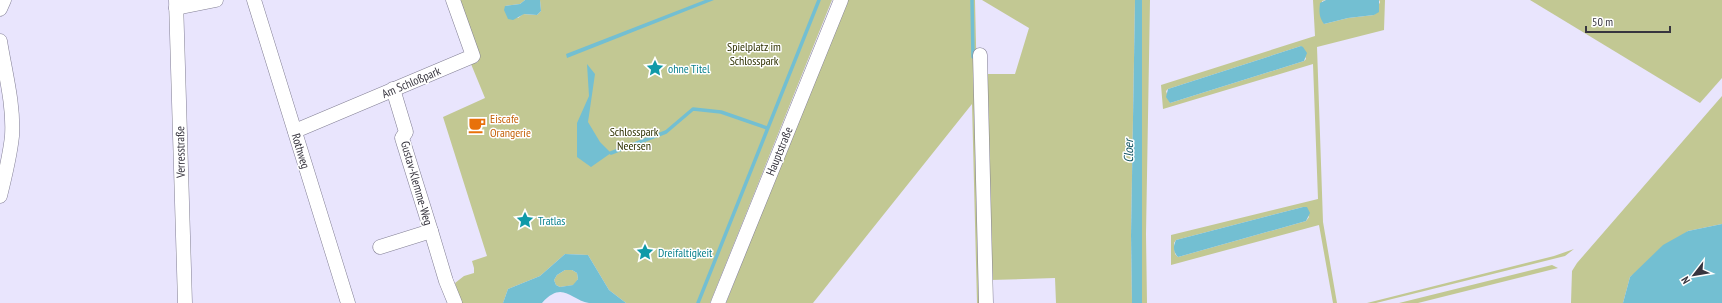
<svg xmlns="http://www.w3.org/2000/svg" width="1722" height="303" font-family="'PT Sans Narrow',sans-serif">
<style>
.green{fill:#c2c893;fill-rule:evenodd}
.water{fill:#73bfd2;fill-rule:evenodd}
.lines{fill:none;stroke-linecap:round;stroke-linejoin:round}
.stream{stroke:#73bfd2;stroke-width:3.5}
.minor-casing{stroke:#827f94;stroke-width:15}
.minor{stroke:#fff;stroke-width:14}
.labels{text-anchor:middle;dominant-baseline:central;stroke-width:3;stroke-linejoin:round;paint-order:stroke}
.park-label{font-size:12px;fill:#2e3101;stroke:#fff}
.culture-label{font-size:12px;fill:#0d838f;stroke:#fff;text-anchor:start}
.street-label{font-size:12px;fill:#37353f;stroke:#fff}
.food-label{font-size:12px;fill:#c56008;stroke:#fff;text-anchor:start}
.water-label{font-size:13px;font-style:italic;fill:#0f5260;stroke:#fff}
</style>
<rect width="100%" height="100%" fill="#e9e5fd"/>
<!-- green -->
<g class="green">
<polygon points="459,0 525,0 520,4 505,6 518,18 523,14 537,15 541,11 540,0 832,0 710,303 626,303 609,290 588,255 565,254 540,276 508,289 503,303 461,303 455,283 464,276 474,273 474,268 472,261 487,256 443,117 485,98 471,64 478,62 471,44"/>
<polygon points="846,0 975,0 982,303 977,303 972,104 813,303 726,303"/>
<polygon points="982,0 1135,0 1131,235 1132,303 1056,303 1055,278 990,280 985,74 1015,74 1029,28"/>
<polygon points="1142,0 1150,0 1146,234 1147,303 1142,303"/>
<path d="M1313,0H1326L1322,1L1324,24L1348,18L1374,15L1380,2L1379,0H1385L1384,30L1317,47L1323,222L1337,303H1333L1319,225L1171,265V235L1318,199L1313,64L1163,109L1161,85L1315,36ZM1301,46L1306,59L1304,61L1170,103L1166,91L1168,89ZM1303,207L1309,217L1306,221L1178,257L1175,254L1174,243L1176,240Z"/>
<polygon points="1530,0 1722,0 1722,78 1700,103"/>
<polygon points="1722,96 1722,224 1688,231 1630,277 1623,303 1571,303 1572,271 1577,263"/>
<polygon points="1574,249 1565,256 1376,303 1367,303 1554,256"/>
<polygon points="1552,265 1558,268 1418,303 1399,303"/>
<polygon points="565,270 572,270 577,273 578,279 574,285 560,287 556,285 554,280 557,275"/>
</g>
<!-- water -->
<g class="water">
<polygon points="525,0 540,0 541,11 537,15 524,14 513,20 508,19 504,10 505,6 520,4"/>
<polygon points="705,0 714,0 567,58 566,54"/>
<polygon points="1135,0 1142,0 1142,303 1132,303 1131,235"/>
<path d="M1326,0H1379V12L1374,15L1348,18L1324,24C1319,17 1319,12 1320,3Z"/>
<polygon points="1301,46 1303,47 1307,53 1304,61 1170,103 1166,97 1168,89"/>
<polygon points="587,64 595,74 588,122 600,142 611,153 591,167 577,157 577,123 589,96"/>
<path d="M1303,207H1307L1310,213L1306,221L1178,257C1173,252 1173,246 1176,240Z"/>
<polygon points="1722,224 1722,303 1623,303 1630,277 1663,245 1688,231"/>
<path d="M565,254L588,255L609,290L626,303C615,303 601,303 589,303C570,300 563,280 542,303H503L508,289L540,276ZM565,270H572L577,273L578,279L573,285L560,287L556,285L554,280L557,275Z"/>
</g>
<g class="lines">
<!-- stream -->
<g class="stream">
<polyline points="972,0 973,57"/>
<polyline points="611,153 666,132 693,109 721,112 767,128"/>
<polyline points="698,303 819,0"/>
</g>
<!-- minor casing -->
<g class="minor-casing">
<g id="minor">
<polyline points="176,0 185,303"/>
<polyline points="254,0 348,303"/>
<polyline points="176,8 216,0"/>
<polyline points="0,9 4,0"/>
<path d="M0,41C5,72 14,105 12,136C10,156 5,176 0,196"/>
<polyline points="980,55 986,303"/>
<polyline points="295,131 473,56 453,0"/>
<polyline points="431,231 446,281 455,303"/>
<polyline points="380,247 431,231 402,138 406,132 393,89"/>
<polyline points="718,303 841,0"/>
</g>
</g>
<!-- minor -->
<use href="#minor" class="minor"/>
</g>
<!-- icons -->
<defs>
<g id="sight-bare" transform="scale(1.38)"><path d="M0-6L1.8-2.2L6-1.7L2.9 1.2L3.7 5.4L0 3.3L-3.7 5.4L-2.9 1.2L-6-1.7L-1.8-2.2Z" fill="#0f9aa8" stroke="#fff" stroke-width="2.5" paint-order="stroke"/></g>
<g id="cafe-bare" transform="scale(1.38)"><path d="M-5.5-4.5H6V0H3Q3 3.5 0 3.5H-2.5Q-5.5 3.5-5.5 0ZM3-3.2v2h1.7v-2ZM-6 4.5H4V6H-6Z" fill="#e8710a" stroke="#fff" stroke-width="2.5" paint-order="stroke"/></g>
</defs>
<g fill-rule="evenodd">
<use href="#sight-bare" x="655" y="68"/>
<use href="#cafe-bare" x="477" y="125"/>
<use href="#sight-bare" x="525" y="220"/>
<use href="#sight-bare" x="645" y="252"/>
</g>
<g class="labels">
<!-- park labels -->
<g class="park-label">
<text x="754" y="46">Spielplatz im<tspan x="754" dy="14">Schlosspark</tspan></text>
<text x="634" y="131">Schlosspark<tspan x="634" dy="14">Neersen</tspan></text>
</g>
<!-- culture labels -->
<g class="culture-label">
<text x="668" y="68">ohne Titel</text>
<text x="538" y="220">Tratlas</text>
<text x="658" y="252">Dreifaltigkeit</text>
</g>
<!-- street labels -->
<g class="street-label">
<text transform="translate(411 82) rotate(-23)">Am Schloßpark</text>
<text transform="translate(301 151) rotate(73)">Rothweg</text>
<text transform="translate(779 151) rotate(-68)">Hauptstraße</text>
<text transform="translate(180 152) rotate(-91)">Verresstraße</text>
<text transform="translate(417 183) rotate(74)">Gustav-Klemme-Weg</text>
</g>
<!-- food labels -->
<g class="food-label">
<text x="490" y="118">Eiscafe<tspan x="490" dy="14">Orangerie</tspan></text>
</g>
<!-- water labels -->
<g class="water-label">
<text transform="translate(1128 151) rotate(-90)">Cloer</text>
</g>
</g>
<!-- north arrow -->
<g transform="translate(1694 275) rotate(239)" stroke="#ffffff" stroke-width="3" paint-order="stroke">
<path d="M0-3L7 15L0 10L-7 15Z" fill="#37353f"/>
<text y="-6" font-size="11" font-weight="bold" text-anchor="middle" fill="#37353f">N</text>
</g>
<!-- scale -->
<path d="M1586 26v6h84v-6" fill="none" stroke="#37353f" stroke-width="2"/>
<text x="1592" y="26" font-size="12" fill="#37353f" stroke="#ffffff" stroke-width="3" paint-order="stroke">50 m</text>
</svg>
